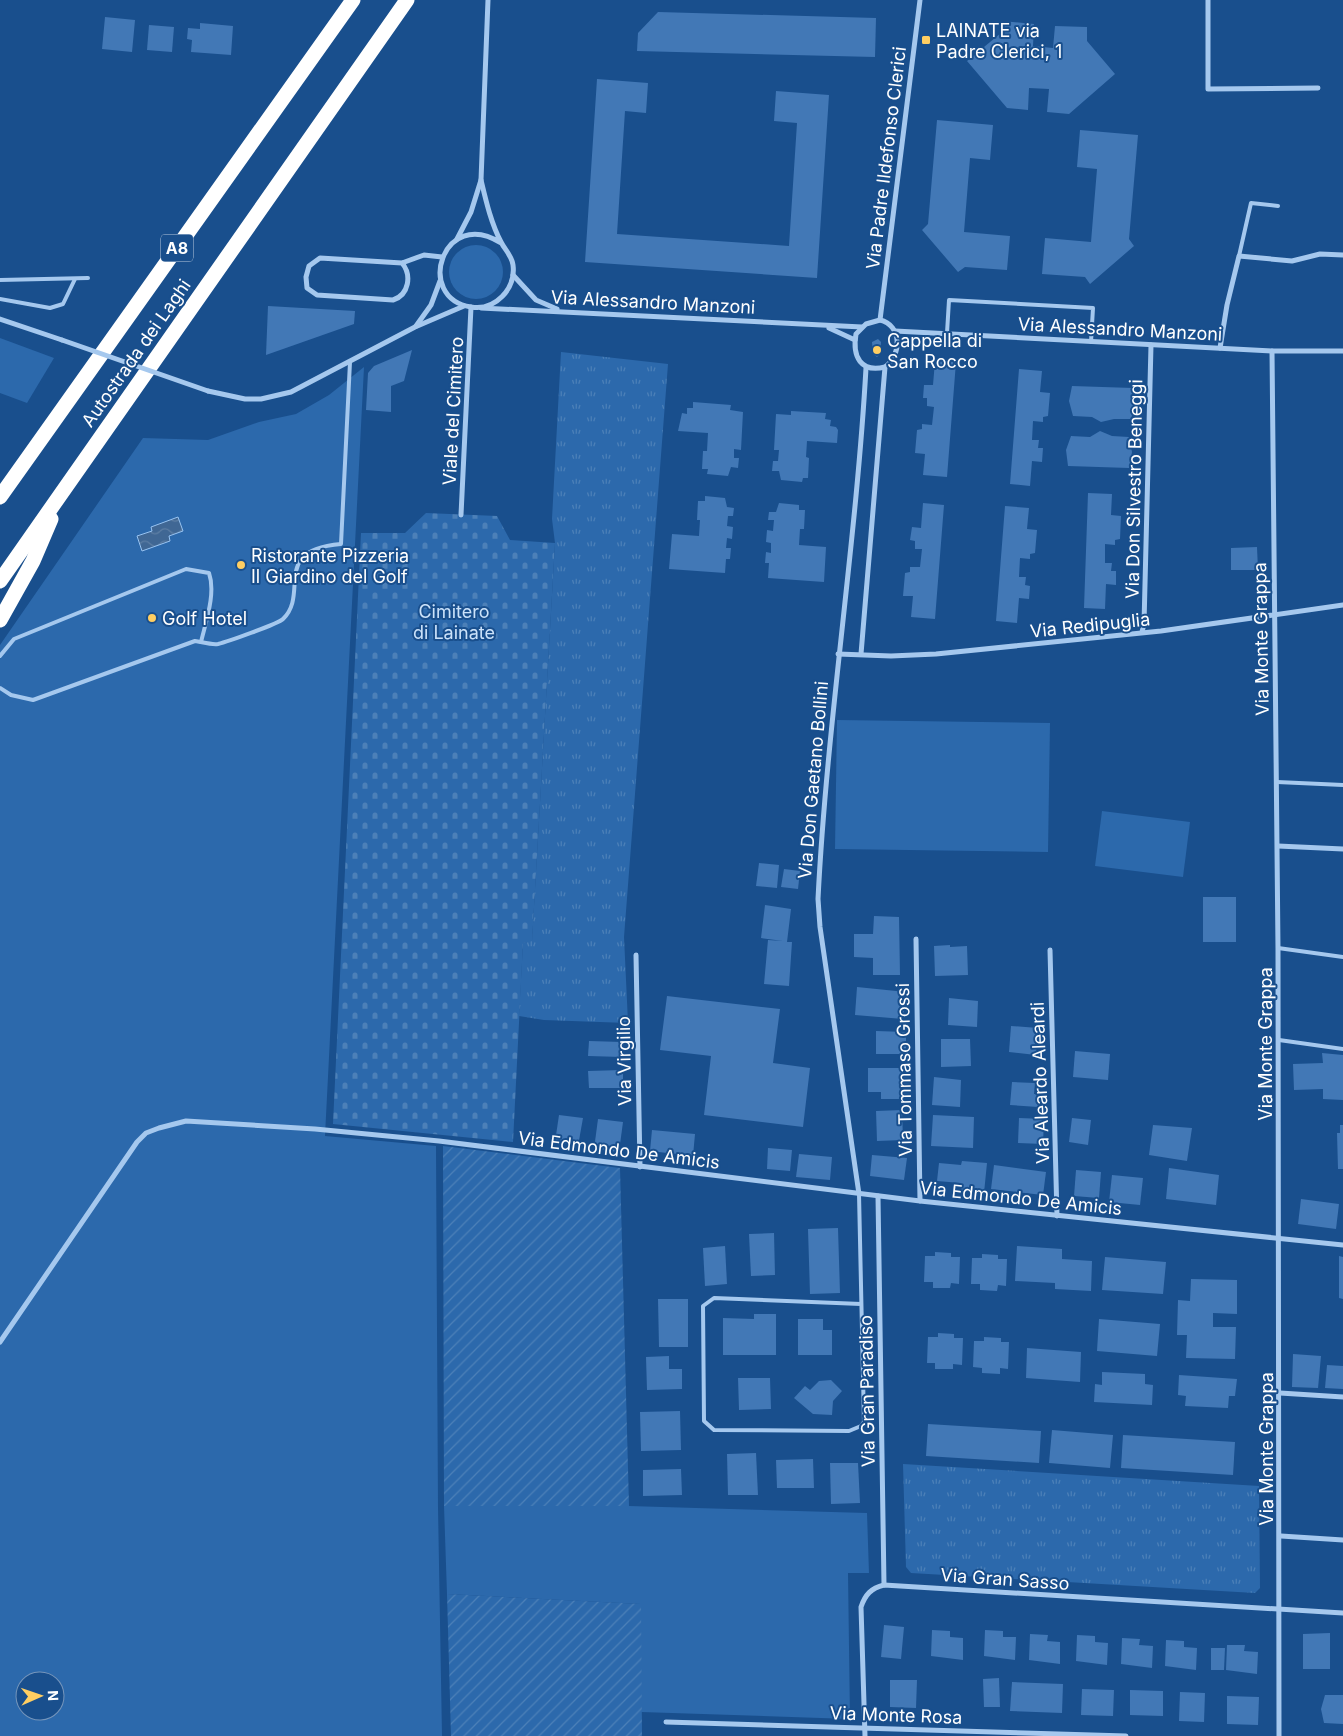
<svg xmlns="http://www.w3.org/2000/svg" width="1343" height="1736" font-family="Inter,sans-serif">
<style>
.grass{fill:#2c69ac;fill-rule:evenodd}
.cemetery{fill:url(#cemetery-stones)}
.park{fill:url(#park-tufts)}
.garden{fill:url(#garden-furrows)}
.water{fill:url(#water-waves);stroke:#98c3f1}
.building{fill:#4278b6}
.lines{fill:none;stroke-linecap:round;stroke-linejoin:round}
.service{stroke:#a5c8ee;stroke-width:4}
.minor{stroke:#a5c8ee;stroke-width:5}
.motorway{stroke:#fff;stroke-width:15}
.minor-bridge{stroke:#a5c8ee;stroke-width:5}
.poi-dot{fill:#ffce62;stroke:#194f8d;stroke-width:2}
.labels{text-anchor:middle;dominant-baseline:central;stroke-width:4;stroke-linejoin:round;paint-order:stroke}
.shield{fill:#194f8d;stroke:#bacadd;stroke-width:1}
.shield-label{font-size:16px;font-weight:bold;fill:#fff}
.poi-label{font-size:18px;fill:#fff;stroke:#194f8d;text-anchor:start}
.street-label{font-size:18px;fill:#fff;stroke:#194f8d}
.park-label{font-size:18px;fill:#cbe2fa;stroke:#194f8d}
</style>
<defs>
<pattern id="cemetery-stones" width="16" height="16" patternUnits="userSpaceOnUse" patternTransform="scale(1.25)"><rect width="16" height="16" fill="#2c69ac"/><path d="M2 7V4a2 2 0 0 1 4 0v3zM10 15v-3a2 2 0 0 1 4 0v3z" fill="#4c80b8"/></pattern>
<pattern id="park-tufts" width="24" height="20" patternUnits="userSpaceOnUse" patternTransform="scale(1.25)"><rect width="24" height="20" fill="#2c69ac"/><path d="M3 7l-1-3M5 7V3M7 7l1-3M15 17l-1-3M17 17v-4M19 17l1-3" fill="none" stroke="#4c80b8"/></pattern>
<pattern id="garden-furrows" width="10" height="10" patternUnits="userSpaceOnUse" patternTransform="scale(1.25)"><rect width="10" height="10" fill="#2c69ac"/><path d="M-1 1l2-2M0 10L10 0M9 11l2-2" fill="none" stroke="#4c80b8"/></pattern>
<pattern id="water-waves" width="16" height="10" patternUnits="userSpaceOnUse" patternTransform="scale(1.25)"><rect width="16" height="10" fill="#406794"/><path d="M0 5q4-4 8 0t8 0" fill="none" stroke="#5d7ea4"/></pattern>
</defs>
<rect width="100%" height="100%" fill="#194f8d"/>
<!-- grass -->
<g class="grass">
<circle cx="476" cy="272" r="27"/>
<polygon points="0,338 54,358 27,403 0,393"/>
<path d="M364,367L325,1136L436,1146L438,1507L442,1736H0V645L143,438L208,440L259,422L296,414L329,395ZM25,1681H55V1711H25Z"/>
<polygon points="837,720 1050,723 1048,852 835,849"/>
<polygon points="1102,811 1190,822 1183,877 1095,866"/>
<polygon points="444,1506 629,1506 867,1513 869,1573 848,1573 850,1719 641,1712 640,1604 447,1594"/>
</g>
<!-- cemetery -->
<polygon class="cemetery" points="426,513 497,516 510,540 555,543 532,942 523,943 513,1142 333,1124 361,533 405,533"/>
<!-- park -->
<g class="park">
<polygon points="561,352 668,364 624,937 628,1023 544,1020 519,1016 523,943 532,941 555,543 552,519"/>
<polygon points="903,1464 1259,1486 1260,1588 1255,1593 911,1573 906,1567"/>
</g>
<!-- garden -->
<g class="garden">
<polygon points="443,1146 620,1168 629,1506 444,1506"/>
<polygon points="447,1594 641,1604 642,1736 451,1736"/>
</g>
<!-- water -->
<polygon class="water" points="178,517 183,531 169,536 170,541 142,551 137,536 152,531 151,527"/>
<!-- building -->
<g class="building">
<polygon points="658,12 876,18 875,57 637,51 638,33"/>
<polygon points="105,17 135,20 132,52 102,49"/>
<polygon points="1002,21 1034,24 1033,46 1053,48 1055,26 1087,27 1087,41 1115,74 1069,114 1047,112 1049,89 1029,88 1028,110 1007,108 967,61 1001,33"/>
<polygon points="200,23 233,26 231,55 191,52 192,40 187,39 188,28 200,29"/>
<polygon points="149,25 174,27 172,52 147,50"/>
<polygon points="597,79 648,83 646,113 625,111 617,234 789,246 797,123 774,121 776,91 829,95 817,278 585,262"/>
<polygon points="937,120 993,125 990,160 970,158 964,232 1010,236 1007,270 965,267 958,272 922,230 928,224"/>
<polygon points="1080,130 1138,135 1129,239 1134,246 1090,284 1085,277 1042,274 1045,238 1091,242 1097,169 1077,167"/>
<polygon points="268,306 355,311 354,324 266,355"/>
<polygon points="878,339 881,342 880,354 877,357 873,354 872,342"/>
<polygon points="412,350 404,381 391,386 391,412 366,410 368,373 374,366"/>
<polygon points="935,361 956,362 947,477 923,475 925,454 915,453 917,430 922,429 922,424 932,425 934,407 927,406 927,398 923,398 924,385 933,385"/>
<polygon points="1019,369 1042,371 1040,392 1050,393 1048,416 1043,417 1043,422 1033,421 1032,440 1039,440 1038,448 1043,448 1042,462 1032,461 1030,486 1010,484"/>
<polygon points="1072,386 1133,388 1136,404 1131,419 1114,419 1101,422 1092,417 1073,416 1069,401"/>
<polygon points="693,402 731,405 730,410 743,412 741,450 734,449 734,458 739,458 738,468 731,467 728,476 707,474 708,469 702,469 703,451 707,451 708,433 678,431 682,413 687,414 687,408 693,408"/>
<polygon points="791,411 826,413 825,419 831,420 830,426 836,427 838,430 837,443 807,441 806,457 809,458 808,478 803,478 802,482 781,480 779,471 772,471 773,461 778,461 779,450 774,450 776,414 791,415"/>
<polygon points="1100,431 1112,436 1129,437 1132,452 1129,468 1068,466 1066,450 1071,436 1090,437"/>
<polygon points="1088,493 1112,494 1111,515 1121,516 1120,539 1115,540 1115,545 1105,544 1105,563 1112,563 1111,571 1116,571 1116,585 1106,584 1105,609 1084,608"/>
<polygon points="705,496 725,498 727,507 734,508 733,516 728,516 727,526 733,527 732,539 727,538 726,548 731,548 730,559 726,559 725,573 669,569 672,534 699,536 700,520 697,520 698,501 705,501"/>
<polygon points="779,503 799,505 799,510 805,510 804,529 800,529 799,545 826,547 824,582 768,578 769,563 765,563 766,552 771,553 771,543 766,542 767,530 773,531 774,520 768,520 769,512 776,512"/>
<polygon points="923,503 944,505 935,619 911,617 913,596 903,596 905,573 910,572 910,567 920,567 922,549 915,549 915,541 910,540 912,527 921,528"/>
<polygon points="1005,506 1029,508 1027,529 1037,530 1035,553 1030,554 1030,559 1020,558 1019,577 1026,577 1025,585 1030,586 1029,599 1019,598 1017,623 996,621"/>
<polygon points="1257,547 1258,570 1231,570 1231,548"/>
<polygon points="759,863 779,865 777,888 756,886"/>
<polygon points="784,869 800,871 798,889 781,887"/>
<rect x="1203" y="897" width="33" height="45"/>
<polygon points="765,905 791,909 787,942 792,942 789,986 764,984 768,940 783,941 761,938"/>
<polygon points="874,916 899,917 900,975 873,975 873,958 854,957 854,934 873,934"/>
<polygon points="950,945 950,947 967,946 968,975 935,976 934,946"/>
<polygon points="857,987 906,992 903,1019 855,1015"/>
<polygon points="667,996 780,1009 773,1063 810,1068 803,1127 704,1115 711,1056 660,1050"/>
<polygon points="949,998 978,1001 977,1027 948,1025"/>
<polygon points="1011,1026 1038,1028 1036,1055 1009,1052"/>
<polygon points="876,1031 906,1032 906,1054 876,1054"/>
<polygon points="941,1039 970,1039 971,1066 941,1067"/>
<polygon points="589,1041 622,1042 622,1057 588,1056"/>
<polygon points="1075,1051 1110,1054 1108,1080 1073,1077"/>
<polygon points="1322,1053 1343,1055 1343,1100 1323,1099 1323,1089 1294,1090 1293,1064 1323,1063"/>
<polygon points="868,1068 909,1068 910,1099 881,1099 881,1092 868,1092"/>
<polygon points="623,1070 623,1088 589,1088 588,1071"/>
<polygon points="934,1077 961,1080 960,1107 932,1105"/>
<polygon points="1012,1082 1035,1083 1034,1094 1039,1094 1038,1107 1010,1105"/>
<polygon points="902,1110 903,1140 877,1141 876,1111"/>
<polygon points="559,1115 583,1118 578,1146 555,1142"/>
<polygon points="933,1115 974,1117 973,1148 931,1146"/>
<polygon points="1019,1118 1044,1119 1043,1144 1018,1143"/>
<polygon points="1072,1118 1091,1120 1088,1145 1069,1142"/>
<polygon points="598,1119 623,1122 619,1152 594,1149"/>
<polygon points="1153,1125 1192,1128 1187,1161 1149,1155"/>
<polygon points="1340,1125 1343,1125 1343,1169 1338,1169 1337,1133 1340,1133"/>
<polygon points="652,1130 695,1134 693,1156 650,1151"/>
<polygon points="768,1148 792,1150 790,1171 767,1169"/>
<polygon points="799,1154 832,1157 830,1180 796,1177"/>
<polygon points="872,1155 907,1158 904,1180 870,1176"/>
<polygon points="962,1161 987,1163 984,1193 961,1191 961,1183 937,1181 939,1163 961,1165"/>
<polygon points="994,1165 1046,1172 1043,1195 991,1189"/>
<polygon points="1169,1168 1219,1175 1216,1205 1166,1199"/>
<polygon points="1076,1170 1101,1172 1099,1198 1074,1196"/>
<polygon points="1112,1175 1143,1178 1140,1205 1109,1202"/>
<polygon points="1301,1199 1339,1204 1336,1229 1298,1224"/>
<polygon points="838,1228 840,1293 810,1294 808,1229"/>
<polygon points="774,1233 775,1275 751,1276 749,1234"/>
<polygon points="725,1246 727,1284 705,1286 703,1248"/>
<polygon points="1017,1246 1062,1249 1062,1259 1092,1261 1091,1291 1055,1289 1055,1283 1015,1281"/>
<polygon points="935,1252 951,1253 951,1257 960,1257 959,1284 951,1283 950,1288 933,1288 933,1282 924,1282 925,1256 935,1256"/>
<polygon points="982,1254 998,1255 998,1259 1007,1259 1006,1286 998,1285 997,1291 980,1290 980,1284 971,1284 972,1258 982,1258"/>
<polygon points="1339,1256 1343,1257 1343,1299 1339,1298"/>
<polygon points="1105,1257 1166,1262 1163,1294 1102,1290"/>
<polygon points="1191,1279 1237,1280 1237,1314 1213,1313 1213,1327 1236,1327 1235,1359 1186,1358 1187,1335 1177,1335 1178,1300 1190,1301"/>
<polygon points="658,1299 688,1299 688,1347 659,1347"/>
<polygon points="754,1314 776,1314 776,1355 723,1355 723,1318 754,1319"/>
<polygon points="798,1319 823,1319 823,1330 832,1330 832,1355 798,1355"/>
<polygon points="1099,1319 1160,1324 1157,1356 1097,1351"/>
<polygon points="938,1333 954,1334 954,1338 963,1338 962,1365 953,1364 953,1369 935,1369 935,1363 927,1363 928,1337 938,1337"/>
<polygon points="984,1337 1001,1338 1001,1342 1009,1342 1008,1369 1000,1368 1000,1374 982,1373 982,1368 973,1367 974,1341 984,1341"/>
<polygon points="1027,1348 1081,1352 1080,1382 1026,1378"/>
<polygon points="1293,1354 1321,1356 1318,1388 1292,1387"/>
<polygon points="669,1356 669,1369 682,1369 682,1389 647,1390 646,1357"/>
<polygon points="1327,1365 1343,1366 1343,1389 1325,1388"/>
<polygon points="1102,1372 1145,1374 1145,1384 1153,1385 1152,1405 1094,1402 1095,1384 1102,1385"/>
<polygon points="1179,1375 1237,1379 1235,1396 1229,1396 1228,1408 1185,1406 1186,1396 1178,1395"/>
<polygon points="738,1378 770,1378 771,1409 739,1410"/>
<polygon points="831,1380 842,1391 833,1401 832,1415 813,1414 794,1398 805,1386 810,1390 819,1381"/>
<polygon points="680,1411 681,1450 641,1451 640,1412"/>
<polygon points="928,1424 1041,1431 1039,1463 926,1456"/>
<polygon points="1052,1430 1113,1435 1110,1468 1049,1463"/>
<polygon points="1123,1435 1235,1442 1233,1475 1121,1468"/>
<polygon points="756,1453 758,1495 728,1495 727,1454"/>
<polygon points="813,1459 814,1488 777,1488 776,1460"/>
<polygon points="830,1463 858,1463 860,1503 831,1504"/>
<polygon points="681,1469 682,1495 643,1496 643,1470"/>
<polygon points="884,1625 904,1627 901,1659 881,1657"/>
<polygon points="932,1630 950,1631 950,1637 963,1638 963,1660 931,1656"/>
<polygon points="985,1630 1003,1631 1003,1637 1016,1637 1015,1660 984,1656"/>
<polygon points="1330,1633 1330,1669 1303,1669 1303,1634"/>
<polygon points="1030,1634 1048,1635 1047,1641 1060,1642 1060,1664 1029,1660"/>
<polygon points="1077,1635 1095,1636 1095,1642 1108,1643 1107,1665 1076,1661"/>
<polygon points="1122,1638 1140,1639 1139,1645 1153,1646 1152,1668 1121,1664"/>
<polygon points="1166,1640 1184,1641 1184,1647 1197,1648 1196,1670 1165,1666"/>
<polygon points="1227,1645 1245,1645 1244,1651 1258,1652 1257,1674 1226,1670"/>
<polygon points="1211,1648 1225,1648 1224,1670 1211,1670"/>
<polygon points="999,1678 1000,1707 984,1707 983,1679"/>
<polygon points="890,1680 917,1680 916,1708 890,1707"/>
<polygon points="1012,1682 1063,1684 1062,1713 1010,1711"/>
<polygon points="1082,1689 1114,1690 1113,1716 1081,1715"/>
<polygon points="1130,1690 1163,1691 1163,1716 1130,1715"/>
<polygon points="1180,1692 1205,1693 1204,1722 1179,1721"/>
<polygon points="1325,1695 1343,1695 1343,1724 1324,1723 1321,1709"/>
<polygon points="1227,1696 1259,1697 1258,1725 1227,1724"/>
</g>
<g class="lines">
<!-- service -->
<g class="service">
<polyline points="1239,256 1251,203 1278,206"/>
<polyline points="0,280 88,278"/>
<polyline points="0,299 50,308 63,304 75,279"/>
<polyline points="947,333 949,300 1093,308 1091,342"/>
<path d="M0,656L14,639L186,569L209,573C216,593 206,621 201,642"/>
<path d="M0,688L11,695L33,700L195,641C202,642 211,645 218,644C226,642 278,624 283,619C310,593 270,550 341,544L350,362"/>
<polyline points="1277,782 1343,785"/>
<polyline points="1278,948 1343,957"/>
<polyline points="1279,1040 1343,1049"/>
<polyline points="859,1194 864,1422 861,1426 849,1431 714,1430 704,1421 703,1306 714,1298 861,1304"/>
</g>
<!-- minor -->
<g class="minor">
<polyline points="1208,0 1208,89 1318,88"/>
<path d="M481,180C486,201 491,223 501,242C505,250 512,256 513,265C516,289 495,311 471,307C414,298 443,206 501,243"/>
<polyline points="457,239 471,212 481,180 488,0"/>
<path d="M402,263C412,275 409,295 393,300L317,295L307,288L306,277L309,266L320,258L402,263L424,255L442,257"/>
<polyline points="513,275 536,300 557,309"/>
<polyline points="481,308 862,327"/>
<polyline points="0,319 62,340"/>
<polyline points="880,320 920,0"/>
<path d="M880,320C902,325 902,355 885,367C861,373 852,357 856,334L866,324Z"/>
<polyline points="416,326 431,305 440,281"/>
<polyline points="829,328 855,340"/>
<polyline points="895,331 1272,351 1343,351"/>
<polyline points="1220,348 1227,305 1239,256 1292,261 1320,254 1343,255"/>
<polyline points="1272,351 1278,948 1279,1736"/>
<polyline points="208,391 245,399 261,399 291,392 415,327 464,306"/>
<polyline points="461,515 471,307"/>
<polyline points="1142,632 1144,624 1151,345"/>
<polyline points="838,654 891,656 936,654 1161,631 1343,605"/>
<polyline points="861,654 885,367"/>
<polyline points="1278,846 1343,849"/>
<polyline points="916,939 920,1201"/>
<polyline points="1050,950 1057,1216"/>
<polyline points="636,955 640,1167"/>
<path d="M859,1194L820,927L818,899C827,721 856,545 866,368"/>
<polyline points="878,1196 884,1585"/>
<polyline points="0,1342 137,1142 146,1133 159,1128 186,1121 315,1129 439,1141 920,1201 1343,1245"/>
<polyline points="1280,1393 1343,1397"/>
<polyline points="1281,1536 1343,1540"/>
<polyline points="666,1722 1126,1736"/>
<path d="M865,1736L861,1607C865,1595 871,1588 884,1585L1343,1613"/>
</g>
<!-- motorway -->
<g class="motorway">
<polyline points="0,497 353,0"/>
<polyline points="0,581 407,0"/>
<polyline points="0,620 33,561 51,519"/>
</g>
<!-- minor-bridge -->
<polyline class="minor-bridge" points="62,340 208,391"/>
</g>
<!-- markers -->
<g class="poi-dot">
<rect x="921" y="35" width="10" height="10" rx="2.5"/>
<circle cx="877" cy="350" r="5"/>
<circle cx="241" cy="565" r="5"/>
<circle cx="152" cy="618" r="5"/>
</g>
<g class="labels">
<!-- shield labels -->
<rect class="shield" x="161" y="234.5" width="32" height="27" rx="4"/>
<g class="shield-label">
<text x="177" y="248">A8</text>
</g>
<!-- poi labels -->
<g class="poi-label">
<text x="936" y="30">LAINATE via<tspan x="936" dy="21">Padre Clerici, 1</tspan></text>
<text x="887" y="340">Cappella di<tspan x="887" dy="21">San Rocco</tspan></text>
<text x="251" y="555">Ristorante Pizzeria<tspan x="251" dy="21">Il Giardino del Golf</tspan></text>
<text x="162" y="618">Golf Hotel</text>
</g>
<!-- street labels -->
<g class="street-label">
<text transform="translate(886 158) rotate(-83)">Via Padre Ildefonso Clerici</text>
<text transform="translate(653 302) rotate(3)">Via Alessandro Manzoni</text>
<text transform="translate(1120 329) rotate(3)">Via Alessandro Manzoni</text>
<text transform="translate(136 353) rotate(-55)">Autostrada dei Laghi</text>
<text transform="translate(453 411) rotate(-87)">Viale del Cimitero</text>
<text transform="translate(1134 489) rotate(-89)">Via Don Silvestro Beneggi</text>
<text transform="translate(1090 625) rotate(-6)">Via Redipuglia</text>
<text transform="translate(1261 639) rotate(-91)">Via Monte Grappa</text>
<text transform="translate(813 780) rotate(-85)">Via Don Gaetano Bollini</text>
<text transform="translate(1265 1044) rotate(-90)">Via Monte Grappa</text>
<text transform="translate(624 1061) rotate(-91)">Via Virgilio</text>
<text transform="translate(904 1070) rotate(-91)">Via Tommaso Grossi</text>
<text transform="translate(1040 1083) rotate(-92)">Via Aleardo Aleardi</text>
<text transform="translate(619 1150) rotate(7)">Via Edmondo De Amicis</text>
<text transform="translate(1021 1198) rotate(6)">Via Edmondo De Amicis</text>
<text transform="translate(867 1391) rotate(-91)">Via Gran Paradiso</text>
<text transform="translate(1266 1449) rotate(-90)">Via Monte Grappa</text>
<text transform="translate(1005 1579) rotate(4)">Via Gran Sasso</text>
<text transform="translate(896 1715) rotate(2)">Via Monte Rosa</text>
</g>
<!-- park labels -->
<g class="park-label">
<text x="454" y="611">Cimitero<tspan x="454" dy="21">di Lainate</tspan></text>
</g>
</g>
<!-- north arrow -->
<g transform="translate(40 1696) rotate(88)"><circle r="24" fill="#194f8d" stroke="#7595bb"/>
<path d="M0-4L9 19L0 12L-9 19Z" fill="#ffce62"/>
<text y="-8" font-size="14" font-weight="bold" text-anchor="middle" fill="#ffffff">N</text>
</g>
</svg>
